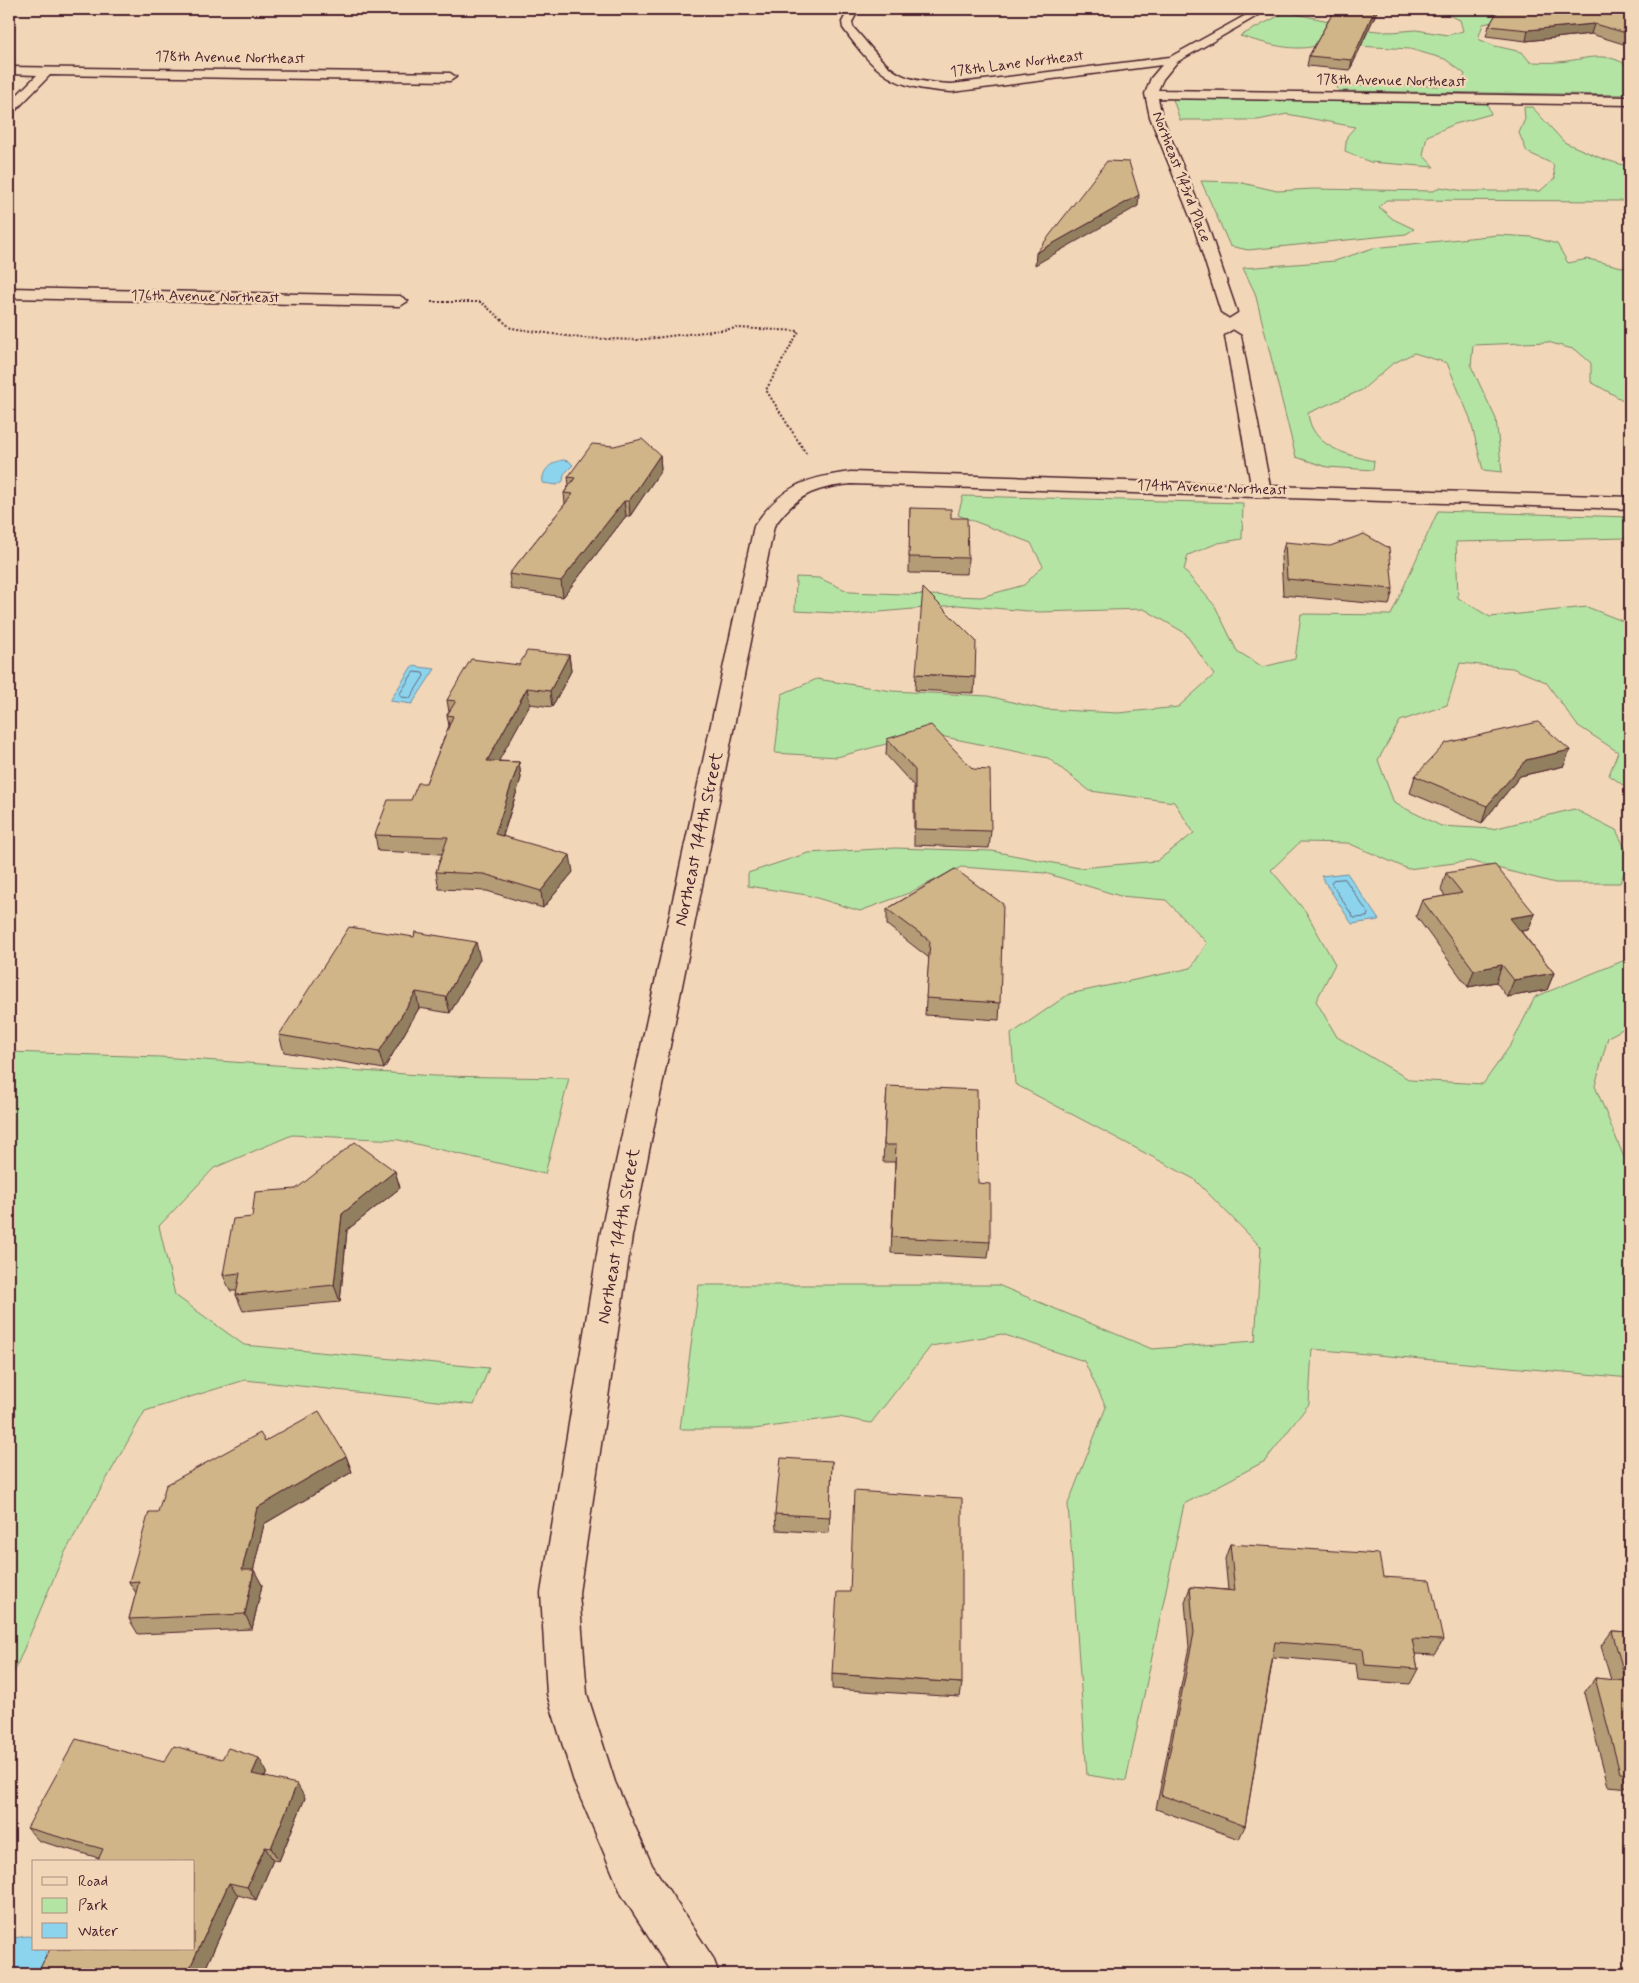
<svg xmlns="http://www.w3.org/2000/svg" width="1639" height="1983" font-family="Mynerve,sans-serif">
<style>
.green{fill:#b4e4a3;stroke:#7f8267}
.water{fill:#8cd4ed;stroke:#728c9f}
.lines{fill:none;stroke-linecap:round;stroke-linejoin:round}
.shore{stroke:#646779;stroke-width:1}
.minor-casing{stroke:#4a1f2b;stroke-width:3}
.path{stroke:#4a1f2b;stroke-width:2;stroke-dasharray:2 2;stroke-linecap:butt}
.minor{fill:#f1d7b8;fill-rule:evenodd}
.wall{fill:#b39c76;stroke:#4a1f2b}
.shaded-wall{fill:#927f60;stroke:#4a1f2b}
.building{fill:#d0b589;stroke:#4a1f2b}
.labels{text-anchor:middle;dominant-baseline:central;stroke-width:5;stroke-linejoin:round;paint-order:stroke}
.far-street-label{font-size:15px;fill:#4a1f2b;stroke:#f1d7b8}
.street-label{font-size:18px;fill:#4a1f2b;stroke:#f1d7b8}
</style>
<rect width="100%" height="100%" fill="#f1d7b8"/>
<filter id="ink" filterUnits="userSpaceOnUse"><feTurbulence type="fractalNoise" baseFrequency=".02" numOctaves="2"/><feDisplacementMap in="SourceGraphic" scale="10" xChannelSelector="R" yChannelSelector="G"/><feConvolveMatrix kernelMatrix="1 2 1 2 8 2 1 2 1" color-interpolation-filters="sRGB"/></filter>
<g filter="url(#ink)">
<!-- green -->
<g class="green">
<path d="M1446,9H1473L1512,13L1507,19L1483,24L1478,39L1495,46L1522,52L1530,62C1539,62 1549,63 1558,62C1585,60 1604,49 1630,67V95L1339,91L1336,85L1461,86L1465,74L1445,59L1410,49L1321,44C1297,54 1264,43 1240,36L1286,12L1329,21L1355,29L1391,32L1416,30L1448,35L1463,31L1460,20L1443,13Z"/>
<polygon points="1173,99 1487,103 1491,114 1455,124 1427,136 1423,155 1434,167 1370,162 1345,151 1347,136 1355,127 1287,114 1258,120 1180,120"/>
<polygon points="1524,107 1532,107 1564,142 1603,159 1630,167 1630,201 1386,200 1379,207 1393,219 1414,229 1406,234 1248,250 1230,246 1201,181 1238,182 1277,191 1313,189 1434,191 1440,187 1464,191 1540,191 1555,178 1553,164 1527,152 1519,133 1525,119"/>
<path d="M1498,235L1532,237L1557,244L1568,263L1588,259L1630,269V347L1628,348L1630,365V404L1591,382V363L1576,350L1548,342L1473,345L1471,366L1496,419L1502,472L1483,470L1470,418L1447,363L1414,353L1392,364L1362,390L1308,413C1311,446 1346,455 1374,461L1373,470L1327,467L1296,457L1255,293L1243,268L1335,261L1373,248Z"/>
<polygon points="963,496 1243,503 1242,539 1218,543 1188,555 1184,570 1215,606 1237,651 1263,667 1295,659 1301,614 1391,615 1438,511 1630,517 1630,537 1626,538 1456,542 1458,598 1490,617 1587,607 1630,624 1630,790 1609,775 1618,752 1577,725 1546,682 1512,668 1460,663 1447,705 1400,721 1378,760 1394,803 1441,826 1493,829 1574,809 1616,830 1630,858 1620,883 1555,883 1470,861 1408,869 1348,843 1300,842 1271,870 1306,912 1335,964 1316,1001 1337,1037 1410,1080 1483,1084 1512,1043 1535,997 1630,958 1630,1025 1608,1037 1595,1086 1623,1155 1630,1166 1630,1378 1312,1349 1309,1404 1265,1461 1184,1504 1126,1781 1087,1775 1068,1504 1106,1407 1084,1361 1002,1334 931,1346 871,1423 839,1417 754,1429 680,1429 699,1285 998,1285 1152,1349 1255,1341 1261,1247 1194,1179 1015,1084 1011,1034 1069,994 1191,968 1207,943 1166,900 1120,896 1045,873 961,867 909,893 860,911 807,895 748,886 748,873 808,853 895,848 992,851 1079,868 1157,861 1194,833 1174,802 1090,791 1048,758 945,737 901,740 837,757 775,753 782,694 817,679 892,691 988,696 1041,709 1118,713 1178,707 1214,675 1185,633 1144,609 1040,612 958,605 857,614 795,611 796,577 819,578 850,592 981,597 1024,585 1043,566 1031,543 958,515"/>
<polygon points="9,1052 160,1057 434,1076 569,1078 545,1174 399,1140 292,1135 214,1168 159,1226 175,1295 244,1345 489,1368 474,1405 245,1380 145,1411 64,1554 12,1677 9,1679"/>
</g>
<!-- water -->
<g class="water">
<path d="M563,460L569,461L573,465L564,474L563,481L557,485L543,483C541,471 551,462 563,460Z"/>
<polygon points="412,666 435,669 412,704 390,701"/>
<polygon points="1347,873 1379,920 1352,924 1321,876"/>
<polygon points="27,1936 34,1937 34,1949 46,1949 46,1956 39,1974 9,1974 9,1943 14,1938"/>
</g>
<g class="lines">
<!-- shore -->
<g class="shore">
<polygon points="414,672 423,673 424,676 410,698 401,697 400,694"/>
<polygon points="1345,879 1368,913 1367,917 1354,918 1331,883 1333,880"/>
</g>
<!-- minor casing -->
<g class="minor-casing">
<g id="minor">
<path d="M849,9H859L852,22L853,27C891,70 891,81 952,84L1170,57L1257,9H1269L1177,62L1163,79L1158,90L1630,97V105L1158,98L1162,117L1207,224L1237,312L1229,317L1221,312L1193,224L1150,117L1145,94L1151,78L1162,65L952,92C892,88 877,75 843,28L842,22Z"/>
<polygon points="9,67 450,73 456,77 450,81 50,75 13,113 9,114 9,103 37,75 9,74"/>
<polygon points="9,288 400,296 408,301 400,306 9,298"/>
<path d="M1233,331L1241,336L1270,486L1630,497V509L851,484C813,488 797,495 774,526L632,1236L579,1593L587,1694L615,1782L652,1865L713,1958L719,1974H672L622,1895L575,1785L547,1694L541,1593L600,1236L754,526C782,486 804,478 851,472L1251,485L1225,336Z"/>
</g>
</g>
<!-- path -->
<polyline class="path" points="431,302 481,302 511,328 581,338 637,340 738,328 799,331 766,390 807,455"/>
<!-- minor -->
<use href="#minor" class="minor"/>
</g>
<!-- wall -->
<g class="wall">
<polygon points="1335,9 1378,9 1350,70 1307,66 1309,56"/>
<polygon points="1499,9 1630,9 1630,46 1591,34 1526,41 1486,36 1489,26"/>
<polygon points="660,455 661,470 630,516 626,516 563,597 511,589 509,574 565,504 564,493 569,485 568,477"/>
<polygon points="910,508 951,518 968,558 967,574 909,573"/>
<polygon points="1285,542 1393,589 1389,605 1283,595 1281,557"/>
<polygon points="569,655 571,671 552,707 530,704 498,761 519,762 521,778 503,836 573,872 543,908 487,891 439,889 436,872 442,854 378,851 375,835 411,800 426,783 449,726 447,715 449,712 447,700 519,665"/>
<polygon points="916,674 975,677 974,693 915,690"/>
<polygon points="887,739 991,831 989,848 914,845 914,786 886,755"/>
<polygon points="1564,766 1520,776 1482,823 1410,793 1415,776"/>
<polygon points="955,869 1000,1003 999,1020 925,1015 929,958 887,925 887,909"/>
<polygon points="1446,873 1535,914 1528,930 1521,931 1554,973 1547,990 1507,997 1496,982 1468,987 1416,916 1422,900 1445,896 1441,890"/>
<polygon points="480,959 450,1013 419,1008 384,1069 284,1052 279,1035"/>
<polygon points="887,1086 978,1183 990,1242 988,1258 891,1253 895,1162 883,1162"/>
<polygon points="395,1171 400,1188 347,1230 340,1302 243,1311 236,1295 237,1291 230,1291 223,1275 252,1217 296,1189"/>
<polygon points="265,1441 346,1456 352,1472 264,1524 253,1570 262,1585 252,1629 138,1634 129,1619 136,1593 129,1582 158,1512"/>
<polygon points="832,1461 829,1533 776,1530 775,1514"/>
<polygon points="1230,1544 1383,1577 1443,1640 1434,1655 1415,1654 1418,1669 1410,1684 1358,1680 1356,1664 1273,1657 1245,1826 1239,1839 1156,1809 1189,1647 1185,1602 1190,1587 1228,1590 1225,1559"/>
<polygon points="1612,1631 1630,1632 1630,1788 1608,1786 1584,1693 1595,1678 1611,1680 1601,1646"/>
<polygon points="832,1674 962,1683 960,1697 832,1689"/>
<polygon points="164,1762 267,1772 265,1777 305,1798 279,1861 273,1860 256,1900 238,1895 203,1974 37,1974 99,1858 39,1841 27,1828"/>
</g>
<!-- shaded-wall -->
<g class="shaded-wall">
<polygon points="1375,9 1378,9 1350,70 1352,60"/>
<polygon points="1594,24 1591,34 1526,41 1528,30"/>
<polygon points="1139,195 1138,206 1035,265 1036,253"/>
<polygon points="660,455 661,470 630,516 629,501"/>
<polygon points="624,501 626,516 563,597 561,581"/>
<polygon points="569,655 571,671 552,707 550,691"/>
<polygon points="527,688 530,704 490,777 487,761"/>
<polygon points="1570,750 1564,766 1520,776 1482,823 1487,806 1526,760"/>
<polygon points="519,762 521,778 498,850 495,834"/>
<polygon points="570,855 573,872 543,908 541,891"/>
<polygon points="1535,914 1528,930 1504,934 1510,918"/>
<polygon points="476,942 480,959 450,1013 446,997"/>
<polygon points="1502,965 1496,982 1468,987 1474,970"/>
<polygon points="1554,973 1547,990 1507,997 1514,980"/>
<polygon points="416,992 419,1008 384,1069 379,1052"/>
<polygon points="395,1171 400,1188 347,1230 340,1302 334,1285 342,1214"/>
<polygon points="346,1456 352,1472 264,1524 250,1585 242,1570 257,1508"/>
<polygon points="254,1570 262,1585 252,1629 245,1614"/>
<polygon points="259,1758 267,1772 260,1788 252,1774"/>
<polygon points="297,1784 305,1798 279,1861 271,1848"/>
<polygon points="265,1847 273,1860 256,1900 247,1887"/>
<polygon points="229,1883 238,1895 203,1974 187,1974"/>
</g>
<!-- building -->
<g class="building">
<polygon points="1335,9 1375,9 1352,60 1309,56"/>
<polygon points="1499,9 1581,9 1630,14 1630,34 1594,24 1528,30 1489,26"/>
<polygon points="1107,161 1129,162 1139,195 1036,253"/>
<polygon points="642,439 660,455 629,501 624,501 561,581 509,574 573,494 564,493 575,478 568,477 592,444 614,446"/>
<polygon points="910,508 951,509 951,518 967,518 968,558 909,557"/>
<polygon points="1364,534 1389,548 1393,589 1287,579 1285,542 1330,546"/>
<polygon points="923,588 976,641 975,677 916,674"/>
<polygon points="527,651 569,655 550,691 527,688 487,761 519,762 495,834 570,855 541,891 484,874 436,872 448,837 375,835 388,800 411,800 418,783 426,783 453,716 447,715 456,701 447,700 471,659 519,665"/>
<polygon points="1538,722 1570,750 1526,760 1487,806 1415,776 1446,743"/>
<polygon points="931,725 973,769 990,770 991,831 915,829 915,770 887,739"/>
<polygon points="1495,865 1535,914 1510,918 1554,973 1514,980 1502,965 1474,970 1422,900 1462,893 1446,873"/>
<polygon points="955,869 1003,904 1000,1003 926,998 930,941 887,909"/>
<polygon points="349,927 414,937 415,932 476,942 446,997 416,992 379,1052 279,1035"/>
<polygon points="887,1086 977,1090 978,1183 990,1184 990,1242 892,1237 896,1145 884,1145"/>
<polygon points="355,1142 395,1171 342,1214 334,1285 236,1295 240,1273 223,1275 233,1219 252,1217 255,1192 296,1189"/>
<polygon points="319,1411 346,1456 257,1508 242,1570 254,1570 245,1614 129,1619 139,1581 129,1582 149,1512 158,1512 166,1485 260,1433 265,1441"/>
<polygon points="781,1458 832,1461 830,1517 775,1514"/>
<polygon points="854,1491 962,1498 962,1683 832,1674 837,1592 850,1592"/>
<polygon points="1230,1544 1379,1554 1383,1577 1430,1580 1443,1640 1412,1639 1418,1669 1365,1665 1363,1649 1275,1642 1245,1826 1161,1795 1194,1633 1190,1587 1235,1591"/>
<polygon points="1612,1631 1630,1632 1630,1774 1620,1773 1595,1678 1626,1681"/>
<polygon points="76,1739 164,1762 174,1746 222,1759 228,1748 259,1758 252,1774 297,1784 271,1848 265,1847 247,1887 229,1883 187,1974 37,1974 50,1949 194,1949 194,1862 97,1862 103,1849 27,1828"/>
</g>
</g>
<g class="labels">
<!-- far-street labels -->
<g class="far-street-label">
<text transform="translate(230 58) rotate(1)">178th Avenue Northeast</text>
<text transform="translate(1017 64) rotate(-7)">178th Lane Northeast</text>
<text transform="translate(1391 81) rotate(1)">178th Avenue Northeast</text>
<text transform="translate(1181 177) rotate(69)">Northeast 143rd Place</text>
<text transform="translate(205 297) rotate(1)">176th Avenue Northeast</text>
<text transform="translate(1212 488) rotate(2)">174th Avenue Northeast</text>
</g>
<!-- street labels -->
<g class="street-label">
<text transform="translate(699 839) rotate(-78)">Northeast 144th Street</text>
<text transform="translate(619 1236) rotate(-80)">Northeast 144th Street</text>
</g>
</g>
<!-- margin -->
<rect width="1639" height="1983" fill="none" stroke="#f1d7b8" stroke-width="30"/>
<rect x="15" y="15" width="1609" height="1953" fill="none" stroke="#4a1f2b" stroke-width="2" filter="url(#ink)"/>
<!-- legend -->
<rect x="32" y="1860" width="162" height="90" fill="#f1d7b8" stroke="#ae8d80"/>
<rect x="42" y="1877" width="25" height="8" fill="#f1d7b8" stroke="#ae8d80"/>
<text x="78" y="1886" font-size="15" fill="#4a1f2b">Road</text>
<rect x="42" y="1898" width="25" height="15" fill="#b4e4a3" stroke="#ae8d80"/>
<text x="78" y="1910" font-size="15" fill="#4a1f2b">Park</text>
<rect x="42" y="1923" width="25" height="15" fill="#8cd4ed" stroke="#ae8d80"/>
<text x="78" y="1936" font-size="15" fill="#4a1f2b">Water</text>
</svg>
